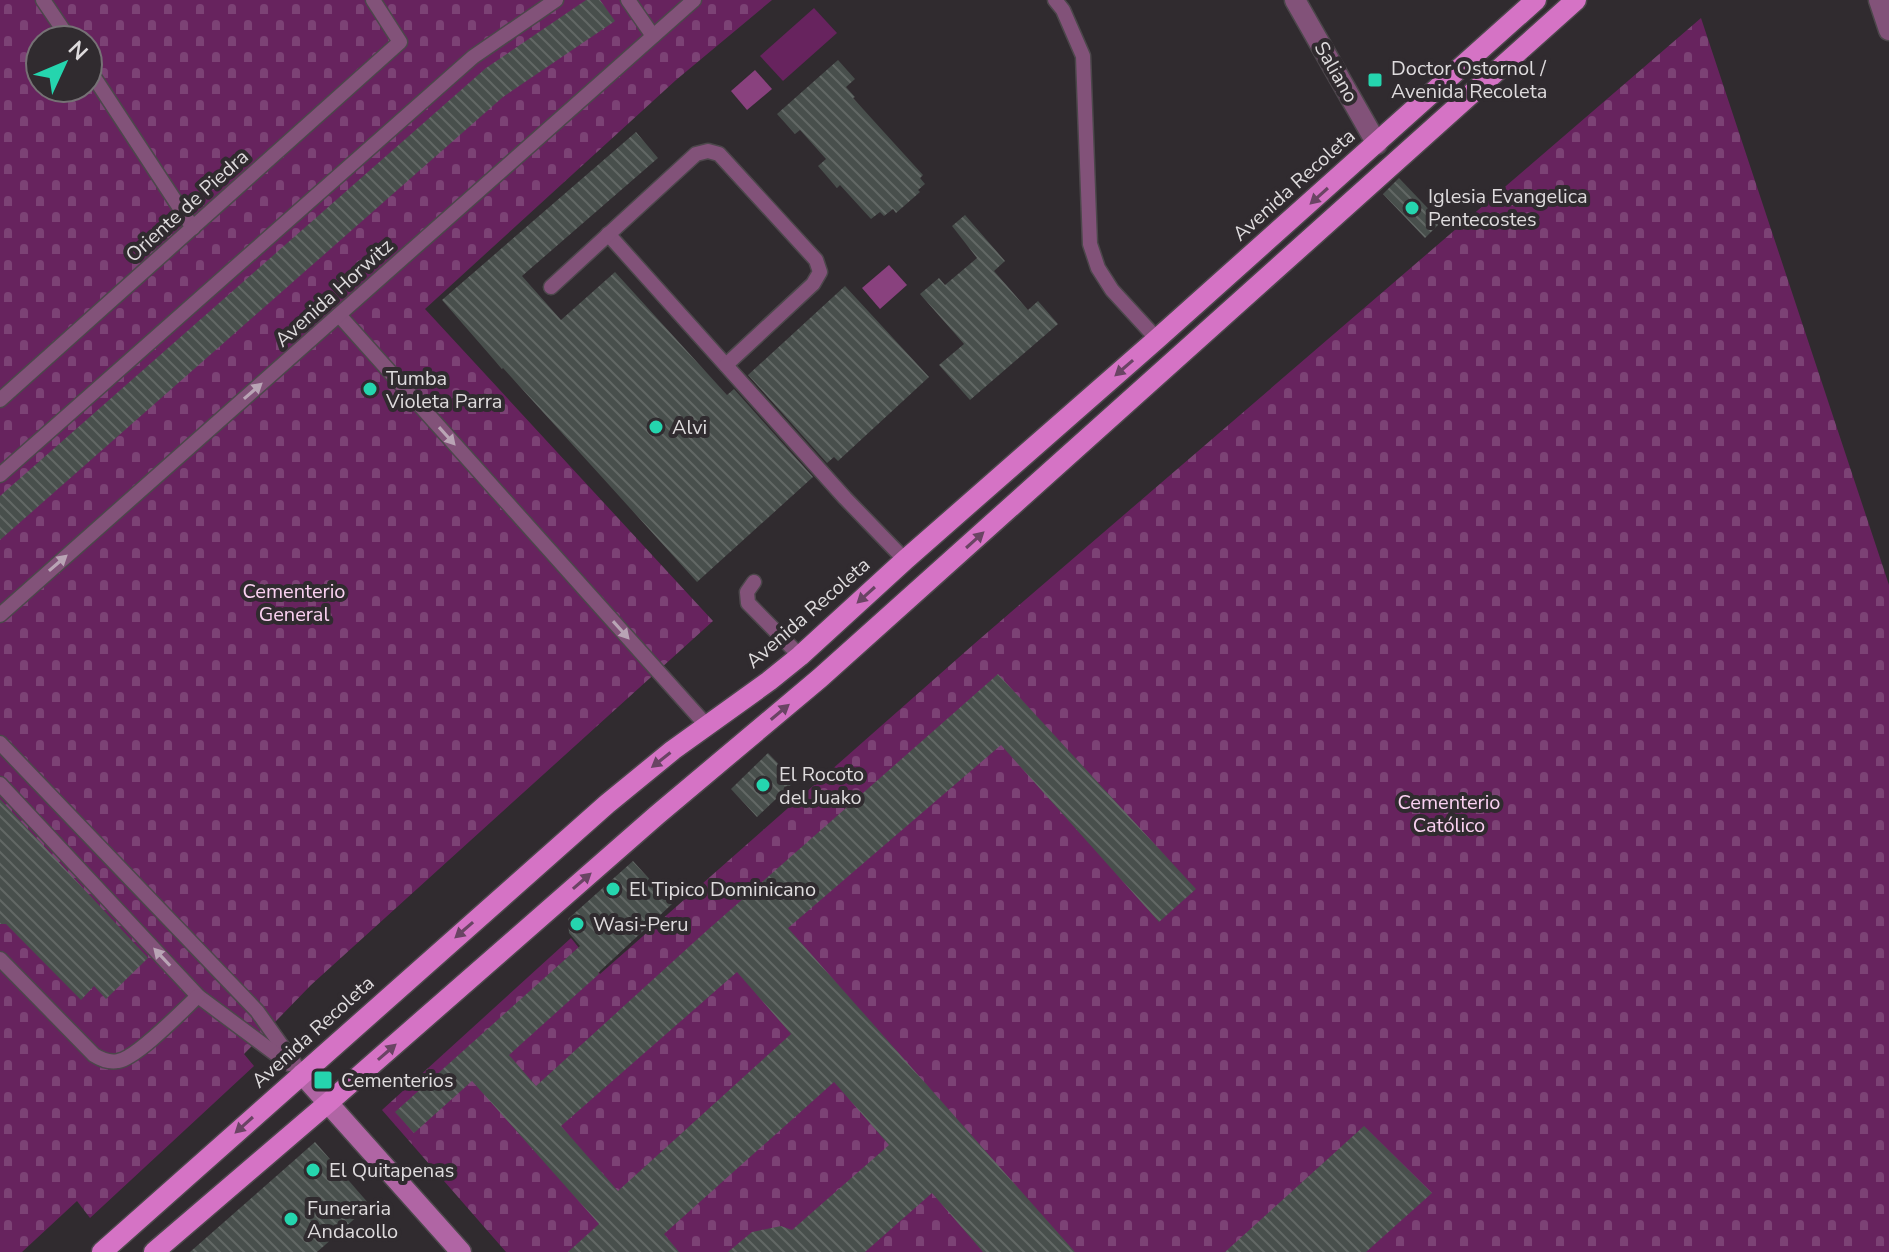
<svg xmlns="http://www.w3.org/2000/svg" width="1889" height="1252" font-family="'Nunito Sans',sans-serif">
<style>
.green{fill:#67235e}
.cemetery{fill:url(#cemetery-stones);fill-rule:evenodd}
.water{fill:#89417e}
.building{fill:url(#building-back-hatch);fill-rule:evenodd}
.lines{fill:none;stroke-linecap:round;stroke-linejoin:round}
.lane-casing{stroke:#4c474b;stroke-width:17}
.street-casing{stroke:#4c474b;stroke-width:23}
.secondary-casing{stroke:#4c474b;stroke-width:23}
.primary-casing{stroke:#4c474b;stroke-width:23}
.lane{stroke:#825279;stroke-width:14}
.street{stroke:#825279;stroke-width:20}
.secondary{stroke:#b065a4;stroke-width:20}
.primary{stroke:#d573c5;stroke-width:20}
.oneway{fill:#6a4464}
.oneway2{fill:#b9a4b5}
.poi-dot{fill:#25d5ae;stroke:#302b2f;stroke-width:3}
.labels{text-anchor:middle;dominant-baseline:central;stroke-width:8;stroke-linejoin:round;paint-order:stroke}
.poi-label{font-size:20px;fill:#dedbdd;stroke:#302b2f;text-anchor:start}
.street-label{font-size:20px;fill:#dedbdd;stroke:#302b2f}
.park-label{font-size:20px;fill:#fad1f1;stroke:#302b2f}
</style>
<defs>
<pattern id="cemetery-stones" width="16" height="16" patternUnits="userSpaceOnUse" patternTransform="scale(2)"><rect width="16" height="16" fill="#67235e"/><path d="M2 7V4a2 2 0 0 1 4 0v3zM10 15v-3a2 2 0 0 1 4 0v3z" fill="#7c4275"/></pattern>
<pattern id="building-back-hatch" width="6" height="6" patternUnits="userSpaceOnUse" patternTransform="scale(2)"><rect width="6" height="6" fill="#484f4c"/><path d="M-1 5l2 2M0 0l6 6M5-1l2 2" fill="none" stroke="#626865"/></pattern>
</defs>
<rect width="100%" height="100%" fill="#302b2f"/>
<!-- green -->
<polygon class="green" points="814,8 837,33 783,81 760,56"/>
<!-- cemetery -->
<g class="cemetery">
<path d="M0,0H772L676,80L425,309L713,621L311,985L244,1054L254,1066L90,1218L77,1201L22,1252H0ZM40,40H88V88H40Z"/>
<polygon points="1701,18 1889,585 1889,1252 506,1252 382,1110 571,938 600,974 974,644"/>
</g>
<!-- water -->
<g class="water">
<polygon points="755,70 772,89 747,110 731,91"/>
<polygon points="889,265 907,285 880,309 862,288"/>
</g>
<!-- building -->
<g class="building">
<polygon points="586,0 600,0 615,21 503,97 0,540 0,496 486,68"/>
<polygon points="838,60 855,79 846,87 855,97 853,98 923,175 920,178 925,184 918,190 920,192 896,213 893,209 884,216 880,212 871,219 840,185 837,188 818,166 826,159 800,130 795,134 777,114"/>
<polygon points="636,132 658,158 522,276 561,320 615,272 727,395 734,389 813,477 697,582 503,368 502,369 442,300"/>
<polygon points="1399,178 1441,222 1425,238 1383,194"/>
<polygon points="965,215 1005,261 994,271 1028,310 1038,301 1058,324 970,400 939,365 964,344 920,294 939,278 945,285 977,258 952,226"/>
<polygon points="845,286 929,377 838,461 834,457 827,463 748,375"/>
<path d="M998,674L1196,889L1159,922L1001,745L788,928L1075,1252H983L932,1193L865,1252H728L752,1232L781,1226L792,1230L889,1145L834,1082L664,1234L679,1252H568L599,1224L472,1081L414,1133L395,1112L580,946L569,933L568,919L633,861L672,904L598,973L599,974L509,1055L536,1086L703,934ZM737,972L791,1034L618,1191L561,1126Z"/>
<polygon points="768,753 795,781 757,817 731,789"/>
<polygon points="0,799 148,958 106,999 94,986 81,1000 6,924 0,924"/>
<polygon points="1364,1126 1432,1193 1366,1252 1225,1252"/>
<polygon points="315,1142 370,1205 333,1238 317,1252 190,1252"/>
</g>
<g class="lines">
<!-- lane casing -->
<g class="lane-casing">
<g id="lane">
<polyline points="43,0 70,40"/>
<polyline points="628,0 653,36"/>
<polyline points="1055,0 1063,10 1083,56 1090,244 1098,268 1112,290 1157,339"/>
<polyline points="88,68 193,228"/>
<polyline points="608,234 845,498 905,560"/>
<polyline points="551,287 696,154 708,151 719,154 816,260 820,272 813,284 726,365"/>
<polyline points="339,315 707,726"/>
<polyline points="0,400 400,42 373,0"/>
<polyline points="0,475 473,57 556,0"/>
<polyline points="754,582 747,592 748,603 800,656"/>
<polyline points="0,615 694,0"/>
<polyline points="0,743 257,1011 302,1074"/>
<polyline points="0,784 198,996 289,1064"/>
<path d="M0,959L94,1055C102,1060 109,1063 118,1061C137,1058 182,1011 198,996"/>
</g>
</g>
<!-- street casing -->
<g class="street-casing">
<g id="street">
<polyline points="1295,0 1377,144"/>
<polyline points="1879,0 1889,30"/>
</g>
</g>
<!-- secondary casing -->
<g class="secondary-casing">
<polyline id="secondary" points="302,1074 461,1252"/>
</g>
<!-- primary casing -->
<g class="primary-casing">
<g id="primary">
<polyline points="102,1252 607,804 673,750 769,681 800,656 905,560 1157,339 1536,0"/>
<polyline points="154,1252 328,1103 657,815 820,678 1576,0"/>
</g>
</g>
<!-- lane -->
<use href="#lane" class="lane"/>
<!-- street -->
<use href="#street" class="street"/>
<!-- secondary -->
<use href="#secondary" class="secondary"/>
<!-- primary -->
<use href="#primary" class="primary"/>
</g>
<!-- one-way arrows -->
<defs><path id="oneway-solid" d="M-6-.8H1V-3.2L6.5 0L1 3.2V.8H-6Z" transform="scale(2)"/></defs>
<g class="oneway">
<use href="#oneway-solid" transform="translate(1319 196) rotate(138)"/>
<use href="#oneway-solid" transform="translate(1124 368) rotate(139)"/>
<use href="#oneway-solid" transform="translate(975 540) rotate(-42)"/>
<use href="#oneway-solid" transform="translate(866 595) rotate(138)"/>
<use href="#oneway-solid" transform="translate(780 712) rotate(-40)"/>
<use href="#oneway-solid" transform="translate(661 760) rotate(142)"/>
<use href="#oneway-solid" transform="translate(582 881) rotate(-41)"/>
<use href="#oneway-solid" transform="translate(464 930) rotate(139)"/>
<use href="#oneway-solid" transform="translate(387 1052) rotate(-41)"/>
<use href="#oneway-solid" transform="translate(244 1125) rotate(138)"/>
</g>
<g class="oneway2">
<use href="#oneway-solid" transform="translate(253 391) rotate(-41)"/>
<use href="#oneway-solid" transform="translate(447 436) rotate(48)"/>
<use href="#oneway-solid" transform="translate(58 563) rotate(-41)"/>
<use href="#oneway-solid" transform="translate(621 630) rotate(48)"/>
<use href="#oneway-solid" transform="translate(162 957) rotate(-133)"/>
</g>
<!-- markers -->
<g class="poi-dot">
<rect x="1367" y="72" width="16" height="16" rx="4"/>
<circle cx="1412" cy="208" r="8"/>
<circle cx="370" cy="389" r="8"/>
<circle cx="656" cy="427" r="8"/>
<circle cx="763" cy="785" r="8"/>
<circle cx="613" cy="889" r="8"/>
<circle cx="577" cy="924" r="8"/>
<rect x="313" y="1070" width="20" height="20" rx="4"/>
<circle cx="313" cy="1170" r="8"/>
<circle cx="291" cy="1219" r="8"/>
</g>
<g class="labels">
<!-- poi labels -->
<g class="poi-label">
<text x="1391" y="68">Doctor Ostornol /<tspan x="1391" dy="23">Avenida Recoleta</tspan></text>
<text x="1428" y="196">Iglesia Evangelica<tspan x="1428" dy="23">Pentecostes</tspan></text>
<text x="386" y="378">Tumba<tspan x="386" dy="23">Violeta Parra</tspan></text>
<text x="672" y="427">Alvi</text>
<text x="779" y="774">El Rocoto<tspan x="779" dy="23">del Juako</tspan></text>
<text x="629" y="889">El Tipico Dominicano</text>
<text x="593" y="924">Wasi-Peru</text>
<text x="341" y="1080">Cementerios</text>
<text x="329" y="1170">El Quitapenas</text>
<text x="307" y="1208">Funeraria<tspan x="307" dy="23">Andacollo</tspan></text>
</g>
<!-- street labels -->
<g class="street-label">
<text transform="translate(1336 72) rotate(60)">Saliano</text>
<text transform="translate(1294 185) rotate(-42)">Avenida Recoleta</text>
<text transform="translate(187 206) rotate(-42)">Oriente de Piedra</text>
<text transform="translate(334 293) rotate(-42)">Avenida Horwitz</text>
<text transform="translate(808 613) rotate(-41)">Avenida Recoleta</text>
<text transform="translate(313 1032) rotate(-42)">Avenida Recoleta</text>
</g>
<!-- park labels -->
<g class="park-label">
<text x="294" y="591">Cementerio<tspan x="294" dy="23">General</tspan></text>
<text x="1449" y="802">Cementerio<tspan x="1449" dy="23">Católico</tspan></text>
</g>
</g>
<!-- north arrow -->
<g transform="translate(64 64) rotate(46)"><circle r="38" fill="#302b2f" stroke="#767175" stroke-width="2"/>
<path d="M0-6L14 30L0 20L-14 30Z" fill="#25d5ae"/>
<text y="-12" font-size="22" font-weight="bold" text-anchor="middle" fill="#dedbdd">N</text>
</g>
</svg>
